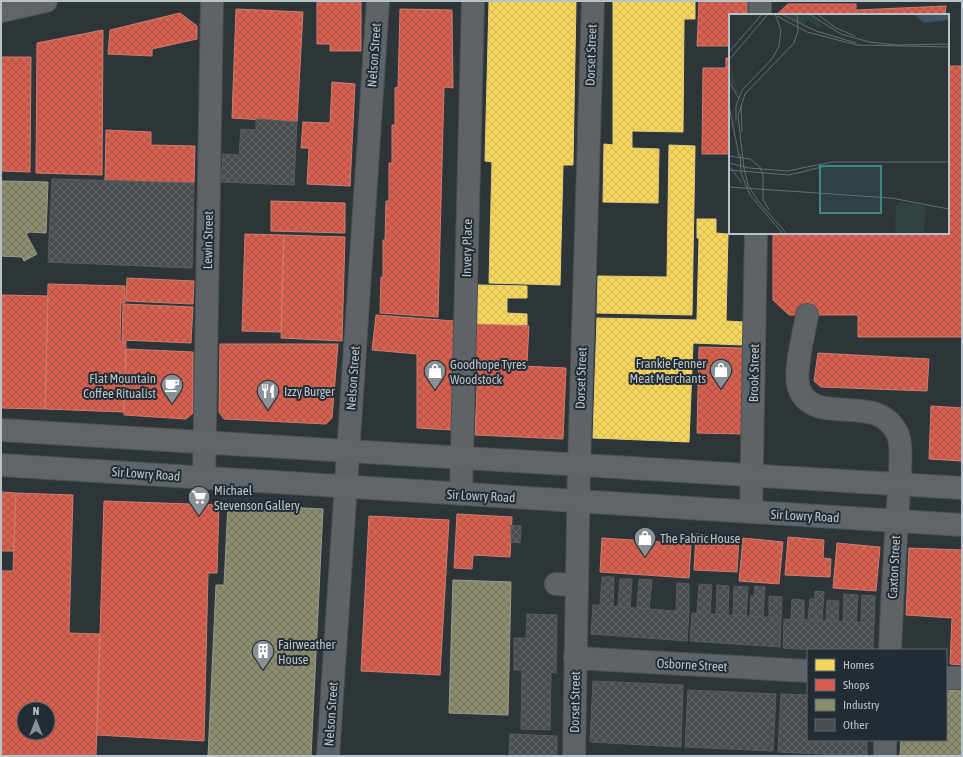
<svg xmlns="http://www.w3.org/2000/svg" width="963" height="757" font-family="'Asap Condensed',sans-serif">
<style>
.homes{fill:url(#homes-cross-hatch);stroke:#e4cf7d}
.shops{fill:url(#shops-cross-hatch);stroke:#ce7d72;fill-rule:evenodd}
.industry{fill:url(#industry-cross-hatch);stroke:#9a9c89}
.building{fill:url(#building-cross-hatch);stroke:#575c61}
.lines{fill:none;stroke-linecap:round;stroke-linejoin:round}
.minor-casing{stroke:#4c5154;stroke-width:24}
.major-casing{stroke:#4c5256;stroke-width:24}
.minor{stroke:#5e6368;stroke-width:22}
.major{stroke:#606569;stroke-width:22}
.labels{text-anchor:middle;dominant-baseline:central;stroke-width:4;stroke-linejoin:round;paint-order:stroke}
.street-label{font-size:13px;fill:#bac2c9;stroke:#222c34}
.poi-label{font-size:13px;fill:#bac2c9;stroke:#222c34;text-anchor:start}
.inset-road{fill:none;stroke:#666d73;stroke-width:1}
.view{fill:#3a8985;fill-opacity:0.15;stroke:#3a8985;stroke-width:2}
.inset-edge{fill:none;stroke:#bac2c9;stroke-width:2}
</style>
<defs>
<pattern id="homes-cross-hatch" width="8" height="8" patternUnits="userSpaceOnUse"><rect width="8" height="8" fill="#f6d55c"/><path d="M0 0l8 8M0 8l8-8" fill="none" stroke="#d0b656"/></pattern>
<pattern id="shops-cross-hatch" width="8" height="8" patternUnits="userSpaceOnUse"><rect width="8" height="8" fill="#d6604d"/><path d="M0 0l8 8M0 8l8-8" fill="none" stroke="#a75548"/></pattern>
<pattern id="industry-cross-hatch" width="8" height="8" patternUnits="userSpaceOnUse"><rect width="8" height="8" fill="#8c8c6e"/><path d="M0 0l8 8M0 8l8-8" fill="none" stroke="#73735f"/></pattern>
<pattern id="building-cross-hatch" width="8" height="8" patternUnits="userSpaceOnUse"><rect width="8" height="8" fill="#474d51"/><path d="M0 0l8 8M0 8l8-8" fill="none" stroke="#5f6569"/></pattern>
</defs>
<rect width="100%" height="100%" fill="#2e3539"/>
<!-- homes -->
<g class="homes">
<polygon points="489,1 576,1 573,165 563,165 560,285 489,283 492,162 485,161"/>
<polygon points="613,1 695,1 695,19 684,19 683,132 632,131 632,148 659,149 658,203 603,202 604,144 613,145"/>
<polygon points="669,145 695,146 692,315 597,313 598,276 667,277"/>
<polygon points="697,219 716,219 716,233 728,234 726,321 743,322 742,345 693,343 689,442 593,438 597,318 697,320 699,238 697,238"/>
<polygon points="478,285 527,286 527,298 507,298 507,304 477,304"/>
<polygon points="477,304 507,304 507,313 527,314 527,325 477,324"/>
</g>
<!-- shops -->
<g class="shops">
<polygon points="317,1 361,1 361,51 330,51 330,44 317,44"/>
<polygon points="699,1 747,1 747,15 730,15 730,46 697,46"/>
<polygon points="788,4 856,4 856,10 946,6 945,15 776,15"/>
<polygon points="236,9 303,12 297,122 232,118"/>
<polygon points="400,9 452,10 453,88 444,87 438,317 380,313 381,277 383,277 383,240 385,240 386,201 389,201 389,163 392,163 392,125 395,125 395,88 398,87"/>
<polygon points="180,13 197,26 197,39 152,49 152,56 108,54 110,30"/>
<polygon points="103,30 102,175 36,173 37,43"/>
<polygon points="1,57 31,57 30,172 1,171"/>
<polygon points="726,58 730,58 730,154 702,154 703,68 726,68"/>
<polygon points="948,66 962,66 962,337 858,337 858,315 789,315 773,300 773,233 948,233"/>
<polygon points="332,82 355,84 350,186 307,184 309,148 301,148 303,122 330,123"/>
<polygon points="106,130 151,132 151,145 195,146 194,183 105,181"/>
<polygon points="271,201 345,203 345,233 271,231"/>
<polygon points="245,234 284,235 281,332 242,331"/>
<polygon points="284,235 345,237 342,341 281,338"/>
<polygon points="127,278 194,281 193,304 126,301"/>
<polygon points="48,284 125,286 125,303 121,303 120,341 126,341 124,412 45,409"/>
<polygon points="1,295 48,296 45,409 1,408"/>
<polygon points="123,304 193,307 191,343 122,340"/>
<polygon points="376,315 454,321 452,430 417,428 417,354 372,350"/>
<polygon points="476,324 529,326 527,362 475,360"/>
<polygon points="220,344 338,344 332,418 326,424 224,419 219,412"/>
<polygon points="699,347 744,348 742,434 697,433"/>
<polygon points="126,349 193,352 193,413 186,419 124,415"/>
<polygon points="818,353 929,359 927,391 821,387 814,381"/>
<polygon points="478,364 566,368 563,439 475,435"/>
<polygon points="931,406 962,408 962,461 929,459"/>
<polygon points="1,492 16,493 14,551 1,551"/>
<path d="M16,493L73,495L69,633L100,634L96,756H1V571H13ZM24,709H48V733H24Z"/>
<polygon points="104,501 219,505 217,573 208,573 204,741 97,735"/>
<polygon points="457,514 512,517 510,557 473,555 472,569 454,568"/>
<polygon points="369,516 449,520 440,675 361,671"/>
<polygon points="696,534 739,537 737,572 694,570"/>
<polygon points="788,537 824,540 823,558 831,559 830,577 785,575"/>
<polygon points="602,538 691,544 689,578 600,572"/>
<polygon points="743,538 783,542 779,584 739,581"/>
<polygon points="837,543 880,547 876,591 833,588"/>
<polygon points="909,548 962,550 962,665 950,664 952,618 906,615"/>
</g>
<!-- industry -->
<g class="industry">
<polygon points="1,181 48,182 46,233 30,232 26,234 37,254 24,261 22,257 1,256"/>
<polygon points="228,504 323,509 311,756 208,756 216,585 224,585"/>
<polygon points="453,580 511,582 508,715 449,713"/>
<polygon points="946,690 962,691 962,756 900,756 901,740 946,740"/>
</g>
<!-- building -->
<g class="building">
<polygon points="256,119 297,122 294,185 221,182 223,154 239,155 241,129 256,130"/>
<polygon points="52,179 194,183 192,268 48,262"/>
<polygon points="511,525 521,526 520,543 511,542"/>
<polygon points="602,577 614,577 613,607 600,606"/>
<polygon points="620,579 632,579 630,608 618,607"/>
<polygon points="639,579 652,580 649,609 637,608"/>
<polygon points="677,583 689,584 689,612 676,611"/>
<polygon points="699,584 712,585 710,614 697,613"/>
<polygon points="717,585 729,586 728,615 716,614"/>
<polygon points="734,586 748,587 746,616 733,616"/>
<polygon points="755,586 765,587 763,618 750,617 751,596 754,596"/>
<polygon points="815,591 824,592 822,621 808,620 810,599 815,599"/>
<polygon points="844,594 858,595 856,623 843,622"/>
<polygon points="862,595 875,596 874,623 861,623"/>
<polygon points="769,596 782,597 781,618 769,618"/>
<polygon points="792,599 804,600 804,620 791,620"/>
<polygon points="827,600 839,601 838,622 826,621"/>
<polygon points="593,605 689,612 687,641 591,634"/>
<polygon points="692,613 781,618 780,647 690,641"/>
<polygon points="527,614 557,615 556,673 551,672 550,730 521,729 522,670 514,670 514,638 526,638"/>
<polygon points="784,619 874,623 873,650 816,650 783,648"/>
<polygon points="593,681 683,685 681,747 590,742"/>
<polygon points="688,690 776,694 773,751 685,747"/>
<polygon points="781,694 808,695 808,740 867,740 867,756 778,752"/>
<polygon points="510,734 557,736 557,756 509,756"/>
</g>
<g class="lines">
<!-- minor casing -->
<g class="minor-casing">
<g id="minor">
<polyline points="760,15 760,1"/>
<path d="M807,315C804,335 795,365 798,384C798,387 800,390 801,393C820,426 879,391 898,435C903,446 899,490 898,504C895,553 892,601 890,650"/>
<polyline points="204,478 212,1"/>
<polyline points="461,494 473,1"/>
<polyline points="751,512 756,233"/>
<polyline points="556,584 577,585"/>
<polyline points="575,658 808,671"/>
<polyline points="946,678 962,678"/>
<polyline points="328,756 378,1"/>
<polyline points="574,756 579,465 593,1"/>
<polyline points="885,756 885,740"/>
</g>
</g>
<!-- major casing -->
<g class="major-casing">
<g id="major">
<polyline points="1,11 46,1"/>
<polyline points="1,430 962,488"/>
<polyline points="1,465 962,525"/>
</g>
</g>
<!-- minor -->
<use href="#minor" class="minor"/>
<!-- major -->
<use href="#major" class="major"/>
</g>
<!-- icons -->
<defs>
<g id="shop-pin" transform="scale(1.15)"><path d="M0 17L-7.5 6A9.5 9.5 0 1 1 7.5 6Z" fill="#899197" stroke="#222c34"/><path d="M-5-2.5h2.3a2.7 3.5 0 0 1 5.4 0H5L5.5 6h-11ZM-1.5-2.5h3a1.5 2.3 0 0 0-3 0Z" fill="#fff"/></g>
<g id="cafe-pin" transform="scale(1.15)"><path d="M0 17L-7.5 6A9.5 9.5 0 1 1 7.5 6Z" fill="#899197" stroke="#222c34"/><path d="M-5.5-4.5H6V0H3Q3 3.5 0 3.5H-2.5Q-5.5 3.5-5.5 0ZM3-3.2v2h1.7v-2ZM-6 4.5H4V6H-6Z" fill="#fff"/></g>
<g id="restaurant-pin" transform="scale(1.15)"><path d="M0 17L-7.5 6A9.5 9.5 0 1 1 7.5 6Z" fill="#899197" stroke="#222c34"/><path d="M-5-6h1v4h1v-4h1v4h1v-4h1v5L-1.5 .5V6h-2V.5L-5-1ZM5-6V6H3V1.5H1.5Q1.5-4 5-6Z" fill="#fff"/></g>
<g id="supermarket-pin" transform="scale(1.15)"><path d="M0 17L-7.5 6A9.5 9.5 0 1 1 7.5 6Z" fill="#899197" stroke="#222c34"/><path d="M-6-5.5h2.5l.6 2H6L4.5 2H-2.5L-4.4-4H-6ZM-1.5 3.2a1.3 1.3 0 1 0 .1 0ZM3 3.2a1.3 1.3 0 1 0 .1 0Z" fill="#fff"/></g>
<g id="building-pin" transform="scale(1.15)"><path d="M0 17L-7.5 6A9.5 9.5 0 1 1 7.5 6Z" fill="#899197" stroke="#222c34"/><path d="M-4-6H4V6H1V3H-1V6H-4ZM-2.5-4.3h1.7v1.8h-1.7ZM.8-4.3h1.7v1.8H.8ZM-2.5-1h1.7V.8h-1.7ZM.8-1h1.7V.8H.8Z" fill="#fff"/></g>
</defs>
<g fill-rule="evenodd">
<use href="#shop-pin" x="721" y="370"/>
<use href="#shop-pin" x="435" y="371"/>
<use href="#cafe-pin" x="172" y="385"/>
<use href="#restaurant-pin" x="268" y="391"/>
<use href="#supermarket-pin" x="199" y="497"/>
<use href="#shop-pin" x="645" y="538"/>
<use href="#building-pin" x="263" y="651"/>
</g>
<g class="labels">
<!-- street labels -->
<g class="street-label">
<text transform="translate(374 55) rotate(-86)">Nelson Street</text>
<text transform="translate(591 55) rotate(-88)">Dorset Street</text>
<text transform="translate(208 240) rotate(-89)">Lewin Street</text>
<text transform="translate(467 248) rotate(-89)">Invery Place</text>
<text transform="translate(754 373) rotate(-89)">Brook Street</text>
<text transform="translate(353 378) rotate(-86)">Nelson Street</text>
<text transform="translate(581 378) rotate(-88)">Dorset Street</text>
<text transform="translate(146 474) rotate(4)">Sir Lowry Road</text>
<text transform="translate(481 496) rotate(3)">Sir Lowry Road</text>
<text transform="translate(805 516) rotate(3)">Sir Lowry Road</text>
<text transform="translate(894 567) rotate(-87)">Caxton Street</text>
<text transform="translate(692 665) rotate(3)">Osborne Street</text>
<text transform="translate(575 702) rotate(-89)">Dorset Street</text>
<text transform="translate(331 714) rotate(-86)">Nelson Street</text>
</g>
<!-- poi labels -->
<g class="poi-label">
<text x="706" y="363" text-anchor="end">Frankie Fenner<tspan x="706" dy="15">Meat Merchants</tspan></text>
<text x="450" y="364">Goodhope Tyres<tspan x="450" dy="15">Woodstock</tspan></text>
<text x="156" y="378" text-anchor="end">Flat Mountain<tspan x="156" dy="15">Coffee Ritualist</tspan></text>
<text x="284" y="391">Izzy Burger</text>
<text x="214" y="490">Michael<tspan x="214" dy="15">Stevenson Gallery</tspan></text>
<text x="660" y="538">The Fabric House</text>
<text x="278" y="644">Fairweather<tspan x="278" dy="15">House</tspan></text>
</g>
</g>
<!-- overview -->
<g transform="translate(729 14)">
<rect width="220" height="220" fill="#2e3539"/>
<path d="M55,0H79L93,11L91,14L78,7L76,11ZM0,48L10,79L8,80L0,66Z" fill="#2f4341"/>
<path d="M171,188L197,192L195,220H166L167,191Z" fill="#2f4341"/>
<path d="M185,0H220V6L195,9Z" fill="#3f5461"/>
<path class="inset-road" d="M52,0L87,17L127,29M80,0L112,20L140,28L167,31L220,30M88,0L107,14L126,22M48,2L78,18L128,31L220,33M0,38L33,0M0,46L39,0M0,68L10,85M0,91L10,142M12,91L13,118M7,107V92L13,76L43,45L50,32L52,16L46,0M11,140L12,159L21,181L54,220M0,142L21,145L31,153L34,161V185L40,196M0,149L20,154L58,157L103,148H220M0,152L13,169M0,156L60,161L101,151M0,173L162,184L220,195M58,220L29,187L19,171L15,154L9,102L16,80L65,29L69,17L68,0"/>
<path class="view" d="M91,152H152V199H91Z"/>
<rect width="220" height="220" class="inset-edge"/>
</g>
<!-- border -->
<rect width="963" height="757" fill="none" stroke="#bac2c9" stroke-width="4"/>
<!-- legend -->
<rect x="807" y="649" width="140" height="92" fill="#222c34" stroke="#5f6870"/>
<rect x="815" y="659" width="20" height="12" fill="#f6d55c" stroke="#5f6870"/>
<text x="843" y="669" font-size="12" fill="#bac2c9">Homes</text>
<rect x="815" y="679" width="20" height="12" fill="#d6604d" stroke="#5f6870"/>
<text x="843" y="689" font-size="12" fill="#bac2c9">Shops</text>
<rect x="815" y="699" width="20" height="12" fill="#8c8c6e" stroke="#5f6870"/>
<text x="843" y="709" font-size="12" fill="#bac2c9">Industry</text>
<rect x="815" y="719" width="20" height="12" fill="#474d51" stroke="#5f6870"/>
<text x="843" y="729" font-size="12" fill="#bac2c9">Other</text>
<!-- north arrow -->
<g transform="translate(36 721)"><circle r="19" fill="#222c34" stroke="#5f6870"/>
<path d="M0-3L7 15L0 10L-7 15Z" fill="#899197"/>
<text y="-6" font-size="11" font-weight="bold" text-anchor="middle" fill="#bac2c9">N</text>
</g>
</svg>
